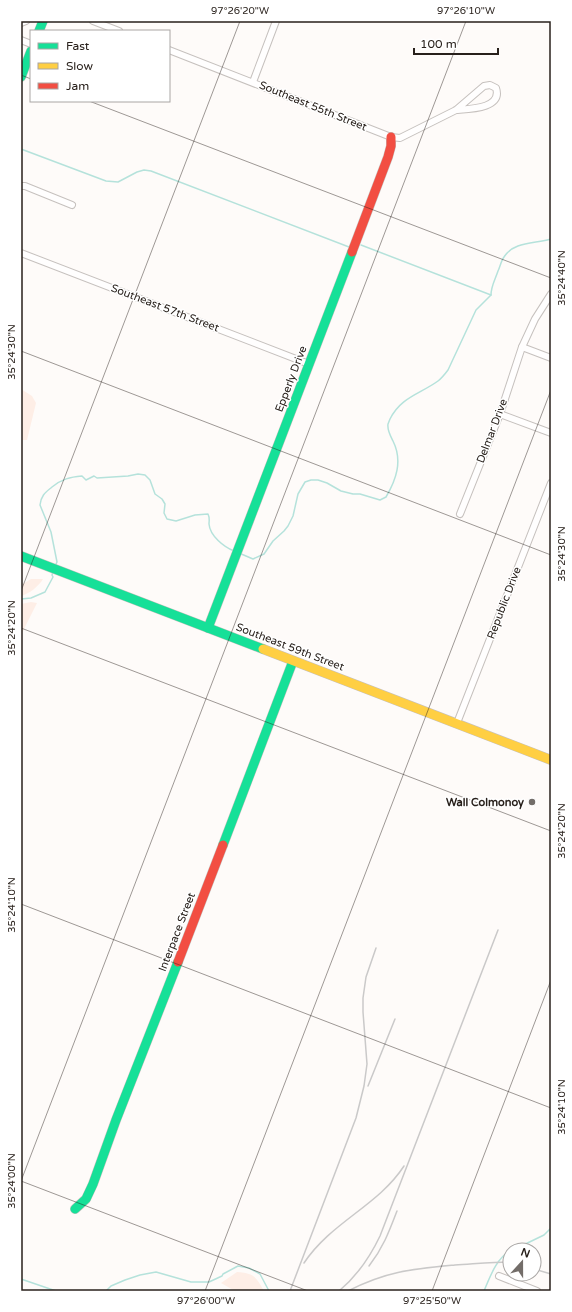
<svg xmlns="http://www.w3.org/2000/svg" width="572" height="1312" font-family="'Varela Round',sans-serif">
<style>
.green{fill:#feeee6}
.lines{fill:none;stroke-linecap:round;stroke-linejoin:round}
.stream{stroke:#b5e2db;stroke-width:1.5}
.street-casing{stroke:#c6c1be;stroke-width:8}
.fast-casing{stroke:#c6c1be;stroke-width:10}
.slow-casing{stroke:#c6c1be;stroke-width:10}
.jam-casing{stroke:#c6c1be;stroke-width:10}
.street{stroke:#fffefe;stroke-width:6}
.fast{stroke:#16e098;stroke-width:9}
.slow{stroke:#ffcf43;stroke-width:9}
.jam{stroke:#f24e42;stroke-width:9}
.rail{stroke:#cac9c9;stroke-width:1.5}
.ticks{fill:none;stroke:#28201b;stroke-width:1;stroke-opacity:0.45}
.poi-dot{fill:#736d69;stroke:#fff;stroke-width:1.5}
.labels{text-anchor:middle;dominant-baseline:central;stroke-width:3;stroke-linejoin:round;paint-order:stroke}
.street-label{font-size:11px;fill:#28201b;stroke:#fff}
.poi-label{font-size:11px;font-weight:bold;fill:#28201b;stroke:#fff;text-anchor:end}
.neatline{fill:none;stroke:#28201b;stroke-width:1.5}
.ticks-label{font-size:10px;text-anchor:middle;fill:#28201b}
</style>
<rect width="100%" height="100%" fill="#fefbf9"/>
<!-- green -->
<g class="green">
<polygon points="21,389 32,396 36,403 27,440 21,440"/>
<path d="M31,579H43C38,587 30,593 21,596V585Z"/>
<polygon points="31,602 37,603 21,635 21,604"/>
<path d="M237,1272C254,1273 256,1277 264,1291H235L221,1283Z"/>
</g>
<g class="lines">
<!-- stream -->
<g class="stream">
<polyline points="21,149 106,181 118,182 137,172 144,170 151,171 349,247"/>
<polyline points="361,245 491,295"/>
<path d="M239,553L253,559L264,554L273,541L284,531L288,526L293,516L298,494L305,482L311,480H318L327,483L341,491L353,494H360L380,500L386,497C396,480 403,461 393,441C391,437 387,430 388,424C388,424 390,419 390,419C401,397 420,394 438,381C442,378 445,374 448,370L476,310L491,295C491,286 495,280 498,271C500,267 501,261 504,257C514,241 535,244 551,239"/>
<path d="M55,566L57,562L51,532L40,505C41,495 46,492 52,487C62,479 70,477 82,476L86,480L94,476L97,478L128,476L138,474L145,475L150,480L155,494L162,499L165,504L164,513L167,519L176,521L195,515L208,514C210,518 209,521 209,524C210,536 224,547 234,551"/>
<polyline points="21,599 31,598 45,592 53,577 52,575 53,572"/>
<polyline points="513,1250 544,1235 551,1228"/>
<polyline points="21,1279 56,1291"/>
<polyline points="106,1291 111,1286 125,1280 140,1275 156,1272 191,1282 209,1282 222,1276 223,1274 238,1266 249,1268 260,1274 269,1291"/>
<path d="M484,1291C490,1277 496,1259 510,1251"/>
</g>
<!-- street casing -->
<g class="street-casing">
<g id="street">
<polyline points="93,21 119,31"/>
<polyline points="21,23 26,21"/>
<polyline points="21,40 31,44"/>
<path d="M169,50L391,137L400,138L456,110L484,86L490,85L496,88C503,109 468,109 456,110"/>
<polyline points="253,82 276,21"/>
<polyline points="21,186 25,186 72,205"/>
<polyline points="21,253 309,364"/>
<polyline points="522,347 551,358"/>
<polyline points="500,414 551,433"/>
<polyline points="460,514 500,414 522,347 535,319 551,294"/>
<polyline points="457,723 551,483"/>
<polyline points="499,1276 537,1291"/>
</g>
</g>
<!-- fast casing -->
<g class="fast-casing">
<g id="fast">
<polyline points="39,31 43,21"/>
<polyline points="21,77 31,51"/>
<polyline points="21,556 263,649"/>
<polyline points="208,628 352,252"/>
<polyline points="223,845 293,661"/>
<polyline points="75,1209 86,1199 93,1184 116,1120 178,962"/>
</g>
</g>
<!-- slow casing -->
<g class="slow-casing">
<polyline id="slow" points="263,649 551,760"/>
</g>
<!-- jam casing -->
<g class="jam-casing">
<g id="jam">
<polyline points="352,252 388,157 391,146 391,137"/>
<polyline points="178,962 223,845"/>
</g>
</g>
<!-- street -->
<use href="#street" class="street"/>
<!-- fast -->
<use href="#fast" class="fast"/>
<!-- slow -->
<use href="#slow" class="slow"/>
<!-- jam -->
<use href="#jam" class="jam"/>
<!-- rail -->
<g class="rail">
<polyline points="368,1086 395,1019"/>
<path d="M304,1263C331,1222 378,1206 404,1166"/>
<path d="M369,1266C383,1248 389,1232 397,1211"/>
<polyline points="534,1269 551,1274"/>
<polyline points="290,1291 356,1118 364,1086 367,1064 363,1012 363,998 366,977 376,948"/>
<path d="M339,1291C357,1276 370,1257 380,1236L498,930"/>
<path d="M348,1291C387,1271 413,1269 455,1265C473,1264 492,1262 510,1262"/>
</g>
</g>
<!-- ticks -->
<path class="ticks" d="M21,75L31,79M89,101L551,278M21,351L551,555M21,591L240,21M21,628L551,831M21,904L551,1108M21,1181L466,21M21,1181L308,1291M205,1291L551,390M432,1291L551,980"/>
<!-- markers -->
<circle class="poi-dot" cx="532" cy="802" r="4"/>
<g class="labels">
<!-- street labels -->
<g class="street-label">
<text transform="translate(313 106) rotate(22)">Southeast 55th Street</text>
<text transform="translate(165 308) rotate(21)">Southeast 57th Street</text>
<text transform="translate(291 379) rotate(-69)">Epperly Drive</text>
<text transform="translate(492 431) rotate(-69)">Delmar Drive</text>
<text transform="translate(504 603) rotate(-69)">Republic Drive</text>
<text transform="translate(290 647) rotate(21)">Southeast 59th Street</text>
<text transform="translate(177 932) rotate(-69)">Interpace Street</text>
</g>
<!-- poi labels -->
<g class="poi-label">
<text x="524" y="802">Wall Colmonoy</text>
</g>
</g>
<!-- border -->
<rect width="572" height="1312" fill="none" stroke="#ffffff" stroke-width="44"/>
<!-- legend -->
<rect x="30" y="30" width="140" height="72" fill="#ffffff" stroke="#a9a6a4"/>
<rect x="38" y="43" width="20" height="6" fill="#16e098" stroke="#a9a6a4"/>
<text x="66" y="50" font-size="12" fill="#28201b">Fast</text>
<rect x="38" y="63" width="20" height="6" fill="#ffcf43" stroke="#a9a6a4"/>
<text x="66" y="70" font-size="12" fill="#28201b">Slow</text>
<rect x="38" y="83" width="20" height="6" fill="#f24e42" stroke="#a9a6a4"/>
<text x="66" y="90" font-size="12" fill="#28201b">Jam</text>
<!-- north arrow -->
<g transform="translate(522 1262) rotate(21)"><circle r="19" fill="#ffffff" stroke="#a9a6a4"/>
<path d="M0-3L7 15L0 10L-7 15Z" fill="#736d69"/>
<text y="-6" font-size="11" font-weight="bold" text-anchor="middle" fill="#28201b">N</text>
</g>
<!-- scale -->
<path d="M414 48v6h84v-6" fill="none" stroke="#28201b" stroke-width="2"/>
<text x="420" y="48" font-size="12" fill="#28201b" stroke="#ffffff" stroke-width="3" paint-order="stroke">100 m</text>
<rect x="22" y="22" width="528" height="1268" class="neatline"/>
<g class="ticks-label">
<text x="240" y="14">97°26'20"W</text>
<text x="466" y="14">97°26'10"W</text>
<text transform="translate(561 278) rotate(-90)" y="4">35°24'40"N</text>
<text transform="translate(11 352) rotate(-90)" y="4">35°24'30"N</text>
<text transform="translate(561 554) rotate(-90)" y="4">35°24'30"N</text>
<text transform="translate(11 628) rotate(-90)" y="4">35°24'20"N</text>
<text transform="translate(561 831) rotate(-90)" y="4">35°24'20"N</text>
<text transform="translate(11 905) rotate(-90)" y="4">35°24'10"N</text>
<text transform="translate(561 1107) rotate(-90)" y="4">35°24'10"N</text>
<text transform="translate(11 1181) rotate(-90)" y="4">35°24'00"N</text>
<text x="206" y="1304">97°26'00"W</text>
<text x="432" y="1304">97°25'50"W</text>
</g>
</svg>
